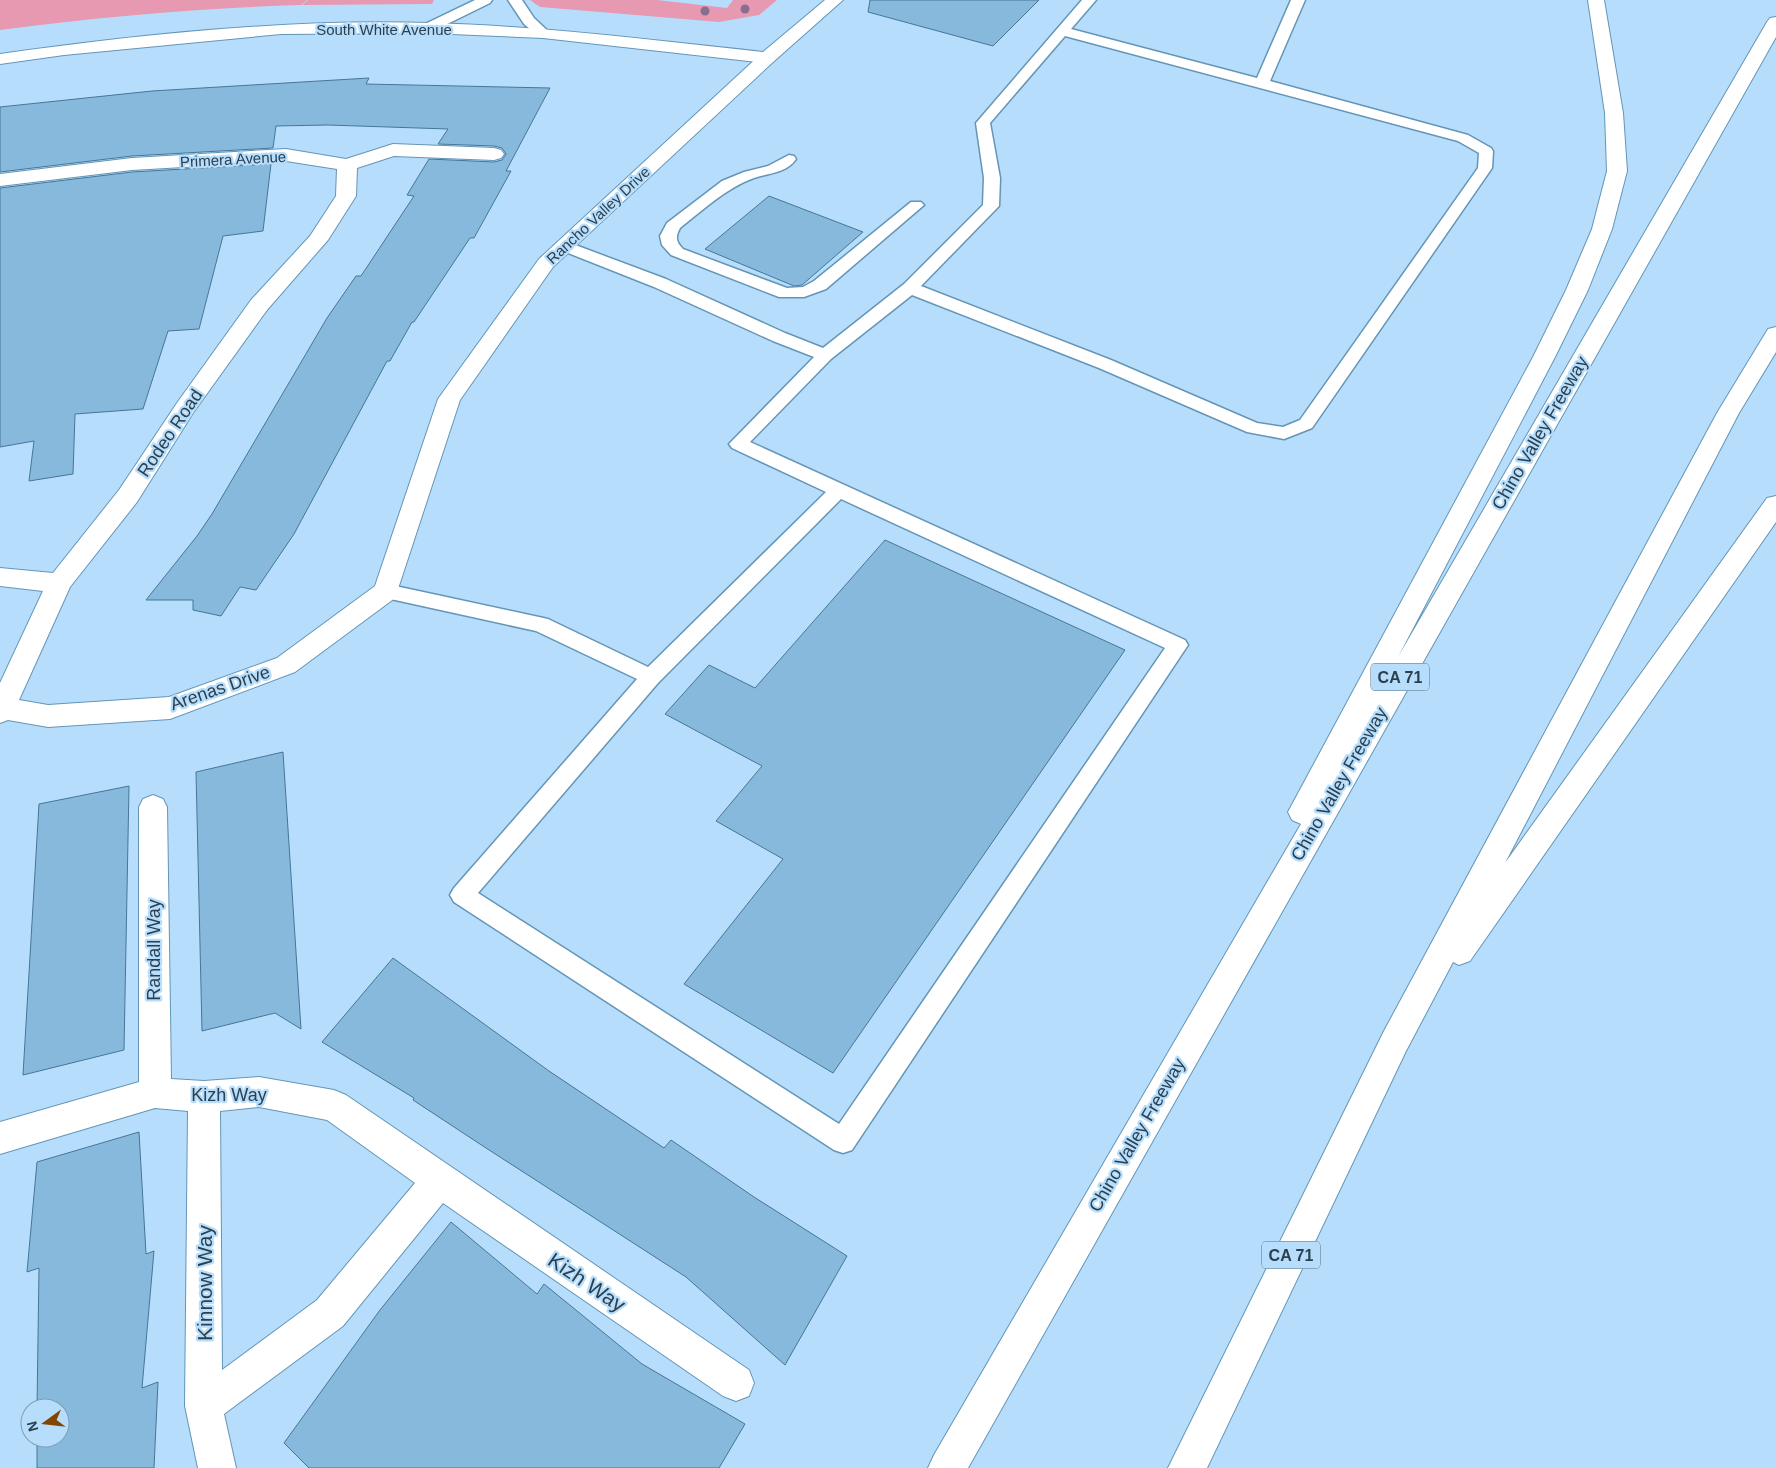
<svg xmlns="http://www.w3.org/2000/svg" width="1776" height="1468" font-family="Helvetica,sans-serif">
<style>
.green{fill:#e699b0}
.building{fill:#87b9dd;stroke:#467697}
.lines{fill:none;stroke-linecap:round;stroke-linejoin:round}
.service-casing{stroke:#6495b7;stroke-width:3}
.minor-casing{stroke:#6495b7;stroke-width:2}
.tertiary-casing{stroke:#6495b7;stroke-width:2}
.motorway-casing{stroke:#6495b7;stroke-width:2}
.service{fill:#fff;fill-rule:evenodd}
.minor{fill:#fff;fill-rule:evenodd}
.tertiary{fill:#fff;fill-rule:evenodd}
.motorway{fill:#fff;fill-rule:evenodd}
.tree{fill:#896f8f}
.labels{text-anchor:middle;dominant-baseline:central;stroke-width:4.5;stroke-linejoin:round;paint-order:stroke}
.far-street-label{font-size:15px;fill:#2b3f4e;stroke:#b6defc}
.shield{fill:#b6defc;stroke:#556f82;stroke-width:1}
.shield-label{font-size:16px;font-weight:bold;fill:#2b3f4e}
.street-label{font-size:18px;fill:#2b3f4e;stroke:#b6defc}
.near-street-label{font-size:21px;fill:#2b3f4e;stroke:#b6defc}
</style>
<rect width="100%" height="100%" fill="#b6defc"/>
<!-- green -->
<g class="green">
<path d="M0,0H307L301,5C200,8 100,17 0,30Z"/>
<polygon points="308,0 434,0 432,4 302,5"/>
<polygon points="530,0 657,0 727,8 733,0 777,0 759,15 719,22 540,7"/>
</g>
<!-- building -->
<g class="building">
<polygon points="870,0 1039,0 993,46 868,12"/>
<polygon points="369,78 366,84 550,88 506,171 511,171 474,238 470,238 414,322 412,322 390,361 387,361 294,534 256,590 240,587 221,616 193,610 193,600 146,600 197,536 212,514 327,318 356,276 361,276 414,196 407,195 429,159 494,162 502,160 506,154 502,148 494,146 438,144 448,129 328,125 276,126 273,148 132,156 0,172 0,107 152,91"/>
<polygon points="271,164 263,231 223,236 199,329 168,331 143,409 75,414 73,474 29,481 34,441 0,447 0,188 132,172"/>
<polygon points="769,196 863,232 802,285 794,286 705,249"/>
<polygon points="885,540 1125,650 833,1073 684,984 783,859 716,821 762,766 665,714 709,665 755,688"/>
<polygon points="283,752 301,1029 275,1013 202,1031 196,772"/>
<polygon points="129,786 124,1050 23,1075 39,804"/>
<polygon points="393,958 549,1071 664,1148 671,1140 754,1197 847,1256 785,1365 686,1277 486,1148 413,1100 414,1098 322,1042"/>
<polygon points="139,1132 146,1254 154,1251 142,1388 158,1382 154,1468 37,1468 37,1438 60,1438 60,1408 37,1408 39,1268 27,1272 37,1162"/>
<polygon points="451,1222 537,1294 544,1284 642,1364 745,1424 719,1468 309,1468 284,1443 380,1310"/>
</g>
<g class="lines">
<!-- service casing -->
<g class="service-casing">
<g id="service">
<polygon points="475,0 492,0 490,3 433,31 423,31 421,28 423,25"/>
<polygon points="508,0 522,0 534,18 550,33 548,36 538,36 524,24"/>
<path d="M1082,0H1096L1071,29L1257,78L1291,0H1305L1270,81L1468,135L1491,148L1493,151L1492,168L1312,428L1284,439L1247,432L1099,368L912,295L831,359L750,442L1185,640L1188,645L852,1150L843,1153L834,1150L454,902L450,895L454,888L637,679L536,631L386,598L379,596L376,591L379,586L386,584L548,619L648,667L826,492L732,448L729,444L814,357L773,341L654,287L558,249L556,246L558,243H570L666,279L785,333L823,348L904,284L983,205L984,178L976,123ZM1065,36L1458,141L1479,153L1478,168L1300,420L1283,427L1257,423L1111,360L921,286L999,206L1000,178L990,123ZM841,499L1165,648L839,1124L478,893L658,683Z"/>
<path d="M789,155L794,156L796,159C787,173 769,173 754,178C726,188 703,210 680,228C675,237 676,242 683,249L787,288L803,287L814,281L911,202H921L924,205L826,289L804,297H779L671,255L662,245L660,236L667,223L722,181L744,172L768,166Z"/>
</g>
</g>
<!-- minor casing -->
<g class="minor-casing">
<g id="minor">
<polygon points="767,53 773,54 776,58 773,62 553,267 460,400 395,598 295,672 170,719 48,727 8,720 0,723 0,683 43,591 0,586 0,568 53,573 119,490 177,403 251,300 310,236 336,196 337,169 286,161 132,170 0,186 0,174 132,158 286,149 346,159 393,144 494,148 501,150 504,154 501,158 494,160 394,156 357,168 356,196 328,240 267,310 193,413 137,502 70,587 19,700 48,705 169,697 277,658 375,586 438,399 539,259 761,54"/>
<path d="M153,795L163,799L167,807L171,1079L204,1081L259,1077L334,1090L346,1095L749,1370L754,1383L749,1396L736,1401L723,1396L443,1203L343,1326L224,1414L236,1468H198L185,1406L188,1111L155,1108L0,1154V1122L139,1082V807L143,799ZM259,1107L327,1120L415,1183L317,1300L222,1370L220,1111Z"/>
</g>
</g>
<!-- tertiary casing -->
<g class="tertiary-casing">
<path id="tertiary" d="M825,0H843L773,62L767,63L543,38L428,33L281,34L64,55L0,64V54C142,34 286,19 430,23C541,26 652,40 763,52Z"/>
</g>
<!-- motorway casing -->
<g class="motorway-casing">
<g id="motorway">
<polygon points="1588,0 1604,0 1623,113 1627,171 1612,229 1588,290 1555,357 1398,657 1767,22 1770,18 1776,17 1776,37 968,1468 928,1468 934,1455 1301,824 1292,820 1288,812 1533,357 1566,290 1592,229 1607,171 1605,113"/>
<polygon points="1776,327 1776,352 1739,413 1505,863 1767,498 1776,496 1776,522 1470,961 1459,965 1453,962 1406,1051 1207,1468 1168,1468 1384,1031 1717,413 1768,329"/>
</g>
</g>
<!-- service -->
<use href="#service" class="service"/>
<!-- minor -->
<use href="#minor" class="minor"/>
<!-- tertiary -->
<use href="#tertiary" class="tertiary"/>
<!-- motorway -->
<use href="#motorway" class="motorway"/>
</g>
<!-- trees -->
<g class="tree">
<circle cx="745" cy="9" r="4.5"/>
<circle cx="705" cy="11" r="4.5"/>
</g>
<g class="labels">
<!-- far-street labels -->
<g class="far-street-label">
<text x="384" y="29">South White Avenue</text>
<text transform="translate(233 159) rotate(-3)">Primera Avenue</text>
<text transform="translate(598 215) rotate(-43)">Rancho Valley Drive</text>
</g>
<!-- shield labels -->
<g class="shield">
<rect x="1371" y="663.5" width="58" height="27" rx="4"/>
<rect x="1262" y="1241.5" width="58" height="27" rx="4"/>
</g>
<g class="shield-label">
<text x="1400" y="677">CA 71</text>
<text x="1291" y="1255">CA 71</text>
</g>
<!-- street labels -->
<g class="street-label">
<text transform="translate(170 433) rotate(-56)">Rodeo Road</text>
<text transform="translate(1540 433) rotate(-60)">Chino Valley Freeway</text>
<text transform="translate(220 688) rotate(-19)">Arenas Drive</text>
<text transform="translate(1339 784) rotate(-60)">Chino Valley Freeway</text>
<text transform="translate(154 950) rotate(-90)">Randall Way</text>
<text x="229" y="1095">Kizh Way</text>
<text transform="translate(1137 1135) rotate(-60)">Chino Valley Freeway</text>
</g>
<!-- near-street labels -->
<g class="near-street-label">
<text transform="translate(587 1282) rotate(34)">Kizh Way</text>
<text transform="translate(204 1283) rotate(-90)">Kinnow Way</text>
</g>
</g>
<!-- north arrow -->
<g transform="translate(45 1423) rotate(255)"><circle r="24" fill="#b6defc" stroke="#7e9eb6"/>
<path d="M0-4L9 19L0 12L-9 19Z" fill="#814600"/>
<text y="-8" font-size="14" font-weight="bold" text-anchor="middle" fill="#2b3f4e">N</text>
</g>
</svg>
